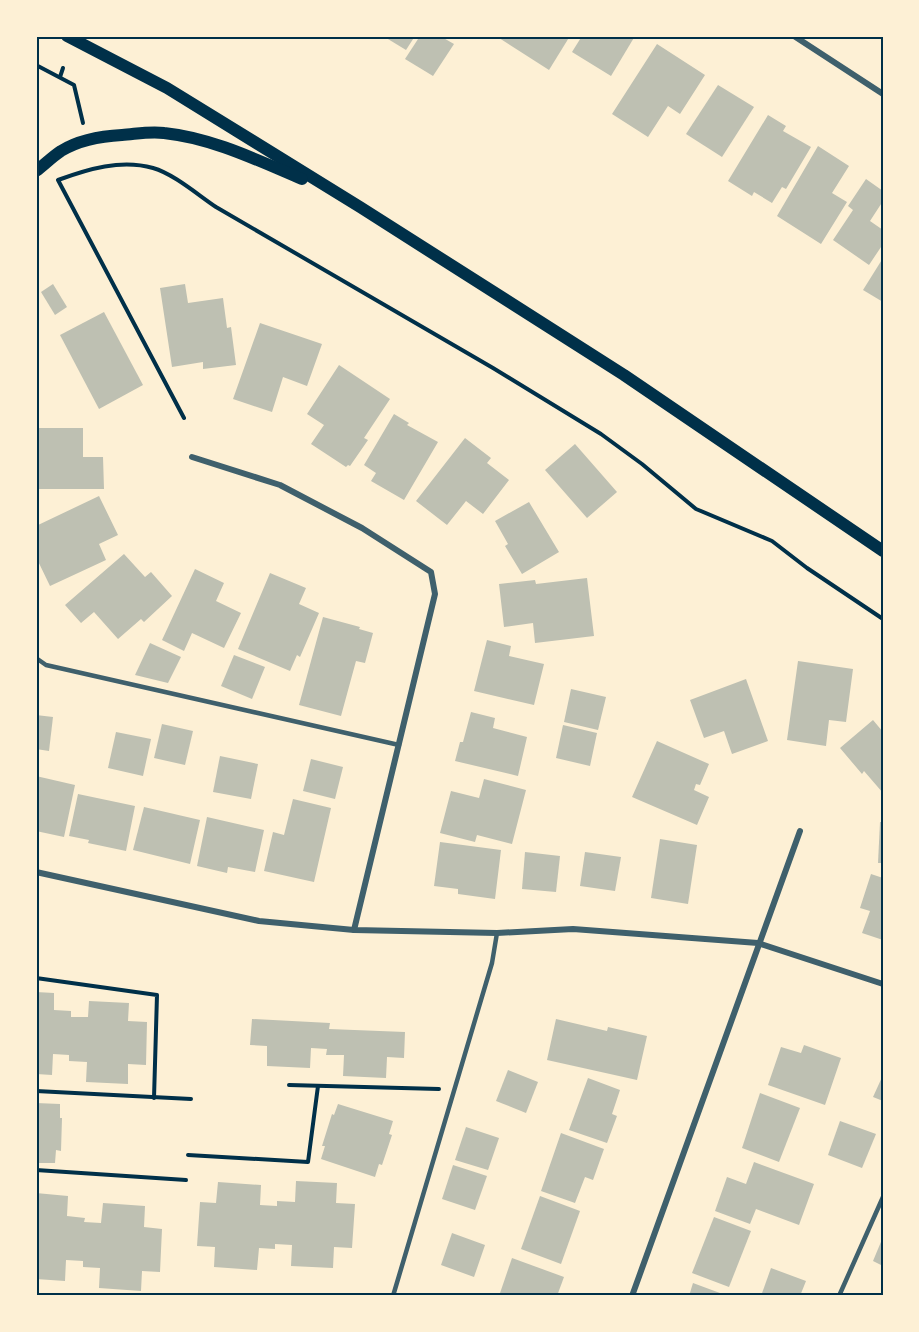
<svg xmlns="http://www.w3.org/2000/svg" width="919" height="1332" font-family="Arial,sans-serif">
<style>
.building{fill:#bec0b2}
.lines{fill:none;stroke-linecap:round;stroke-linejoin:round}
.path{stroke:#003049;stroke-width:4}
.service{stroke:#3f606c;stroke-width:4.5}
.minor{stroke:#3f606c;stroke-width:6}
.secondary{stroke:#003049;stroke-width:12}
.neatline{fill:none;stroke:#003049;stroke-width:2}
</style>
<rect width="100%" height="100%" fill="#fdf0d5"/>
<!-- building -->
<g class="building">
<polygon points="383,36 415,36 406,50"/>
<polygon points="420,36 440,36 454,44 433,76 405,59"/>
<polygon points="496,36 570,36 549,70"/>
<polygon points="582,36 635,36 611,76 572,52"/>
<polygon points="657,44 705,75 680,114 668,106 648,137 612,114"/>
<polygon points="718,85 754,107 722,157 686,134"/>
<polygon points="768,115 786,126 783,131 811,147 786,189 782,187 772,203 754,192 752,196 728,181"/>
<polygon points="818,146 849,166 832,193 847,202 821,244 777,216"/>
<polygon points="866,179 883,191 883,201 870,221 883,230 883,244 869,265 833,240 853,210 848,206"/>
<polygon points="883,258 883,302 863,290"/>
<polygon points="53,284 67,307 55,315 41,292"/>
<polygon points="185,284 188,303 223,298 227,328 231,327 236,365 203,369 203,362 172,367 160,288"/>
<polygon points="104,312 143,385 99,409 60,335"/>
<polygon points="260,323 322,344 307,386 283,377 272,412 233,399"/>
<polygon points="339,365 390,399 364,438 368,440 350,466 348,465 346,467 311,444 324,425 307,414"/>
<polygon points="394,414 409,423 407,425 438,442 404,500 371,481 376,473 364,465"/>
<polygon points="36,428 83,428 83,457 103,457 104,489 36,489"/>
<polygon points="465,438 491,458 487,463 509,480 483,514 466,501 447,525 416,501"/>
<polygon points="575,444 617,492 587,518 545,470"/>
<polygon points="99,496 118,535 99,544 106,560 50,586 36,557 36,526"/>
<polygon points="529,502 559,552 522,574 505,546 508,544 495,521"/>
<polygon points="124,554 145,577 151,572 172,596 144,622 141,619 118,639 94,612 81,623 65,605"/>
<polygon points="195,569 224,583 216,601 241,613 224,648 192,633 184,651 162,640"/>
<polygon points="270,573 306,588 299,604 319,613 300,657 297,655 290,671 238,649"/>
<polygon points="587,578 594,636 535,643 533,623 504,627 499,584 535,580 536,584"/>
<polygon points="323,617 360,627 359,629 373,633 365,663 356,661 341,716 299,705"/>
<polygon points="487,640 511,646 509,656 544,664 534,705 474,691"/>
<polygon points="150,643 181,657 168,683 135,675"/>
<polygon points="234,655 265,667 252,699 221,686"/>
<polygon points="798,661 853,669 846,722 829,720 826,746 787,740"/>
<polygon points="746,679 768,741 732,754 724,731 704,738 690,700"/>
<polygon points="571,689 606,697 598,730 564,722"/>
<polygon points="471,712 495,718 493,728 527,737 518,776 455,761 460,742 463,742"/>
<polygon points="36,715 53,717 49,751 36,749"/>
<polygon points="873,720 883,732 883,793 864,771 862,774 840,748"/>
<polygon points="162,724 193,731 185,765 154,758"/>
<polygon points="563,725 597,733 590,766 556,758"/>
<polygon points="116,732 151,739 143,776 108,768"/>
<polygon points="657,741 709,764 700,785 696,784 694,790 709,797 697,825 632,797"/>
<polygon points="220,756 258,764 251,799 213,792"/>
<polygon points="311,759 343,767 335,799 303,791"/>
<polygon points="36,776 75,785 64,837 36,831"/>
<polygon points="484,779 526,790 512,844 477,835 475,842 440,833 451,791 479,798"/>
<polygon points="78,794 135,806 126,851 88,843 89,840 69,836"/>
<polygon points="293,799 331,808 314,882 264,871 273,832 284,835"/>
<polygon points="144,807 200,820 190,864 133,850"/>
<polygon points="207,817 264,830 255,872 228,867 227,873 197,866"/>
<polygon points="880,822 883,822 883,863 878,863"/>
<polygon points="660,839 697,845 688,904 651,898"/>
<polygon points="440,842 501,850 495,899 458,894 458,889 434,886"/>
<polygon points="525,852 560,856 556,892 522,889"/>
<polygon points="585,852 621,857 615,891 580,886"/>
<polygon points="871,874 883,878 883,940 862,933 870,911 860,908"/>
<polygon points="36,992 54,993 54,1010 71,1011 71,1017 88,1017 89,1001 129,1003 128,1021 147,1022 146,1065 128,1064 128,1084 86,1082 87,1062 69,1061 69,1055 53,1054 52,1075 36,1074"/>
<polygon points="252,1019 330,1023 329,1029 405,1032 404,1058 387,1057 386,1078 343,1076 344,1055 326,1055 327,1049 311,1048 310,1068 267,1066 267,1046 250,1045"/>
<polygon points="556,1019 607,1031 608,1027 647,1036 637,1080 547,1060"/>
<polygon points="804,1045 841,1058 825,1105 768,1085 781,1047 801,1053"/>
<polygon points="508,1070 538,1082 526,1113 496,1101"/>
<polygon points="883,1075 883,1101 873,1097"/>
<polygon points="588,1078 620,1090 612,1114 617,1116 607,1143 569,1130"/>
<polygon points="760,1093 800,1108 779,1162 742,1148"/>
<polygon points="36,1103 60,1104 60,1118 62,1118 61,1151 56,1150 55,1163 36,1163"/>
<polygon points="338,1104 393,1121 389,1134 392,1135 382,1165 379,1164 375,1177 321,1159 325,1146 322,1146 332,1114 334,1115"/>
<polygon points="840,1121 876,1134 862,1168 828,1155"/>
<polygon points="466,1127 499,1138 488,1170 455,1160"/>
<polygon points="561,1133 604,1149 593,1180 585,1177 575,1203 541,1191"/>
<polygon points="754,1162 814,1184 799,1225 756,1209 750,1224 715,1211 727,1177 746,1184"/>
<polygon points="453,1165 487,1176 475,1210 442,1199"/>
<polygon points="296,1181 337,1183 336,1203 355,1204 352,1248 334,1247 333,1268 291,1266 292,1245 275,1244 275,1249 259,1248 257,1270 214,1267 215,1247 197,1246 200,1202 216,1203 218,1182 261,1185 260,1205 277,1206 277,1201 295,1202"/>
<polygon points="36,1193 68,1196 67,1216 85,1218 84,1222 101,1223 103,1203 145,1206 144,1227 162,1229 160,1272 142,1271 141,1291 99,1288 100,1268 83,1267 83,1261 66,1260 65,1281 36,1279"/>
<polygon points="540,1196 580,1211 561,1264 521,1249"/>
<polygon points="714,1217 751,1231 729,1287 692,1273"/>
<polygon points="452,1233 485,1245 474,1277 441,1265"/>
<polygon points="883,1237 883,1266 873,1261"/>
<polygon points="512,1258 564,1277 557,1296 499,1296"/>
<polygon points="771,1268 806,1281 800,1296 761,1296"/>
<polygon points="693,1283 728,1296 689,1296"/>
</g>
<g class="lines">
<!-- path -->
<g class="path">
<polyline points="36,65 74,85 83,123"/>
<polyline points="60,77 63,68"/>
<path d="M184,418L58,180C88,169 121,159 153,168C174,174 198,195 216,207L493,368L601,434L642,464L696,509L772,541L807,568L883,619"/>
<polyline points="36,978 157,995 154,1098"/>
<polyline points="289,1085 439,1089"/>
<polyline points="36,1091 191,1099"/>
<polyline points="188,1155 308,1162 318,1086"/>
<polyline points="36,1170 186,1180"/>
</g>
<!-- service -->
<g class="service">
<polyline points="36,658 46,665 399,745"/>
<polyline points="393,1296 492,963 497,933"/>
<polyline points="839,1296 883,1197"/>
</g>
<!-- minor -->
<g class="minor">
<polyline points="794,36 883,94"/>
<polyline points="192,457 280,485 362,528 431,572 435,594 354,930"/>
<polyline points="36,872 259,921 354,930 497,933 573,929 758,943 883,984"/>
<polyline points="632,1296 800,831"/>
</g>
<!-- secondary -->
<g class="secondary">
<polyline points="67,36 167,88 360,207 624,375 883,551"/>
<path d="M36,171C44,165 52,157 61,151C79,140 102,136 122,135C136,134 150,131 164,133C212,138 257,160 302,179"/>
</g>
</g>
<!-- border -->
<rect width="919" height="1332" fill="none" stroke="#fdf0d5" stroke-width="75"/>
<rect x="38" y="38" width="844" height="1256" class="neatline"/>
</svg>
